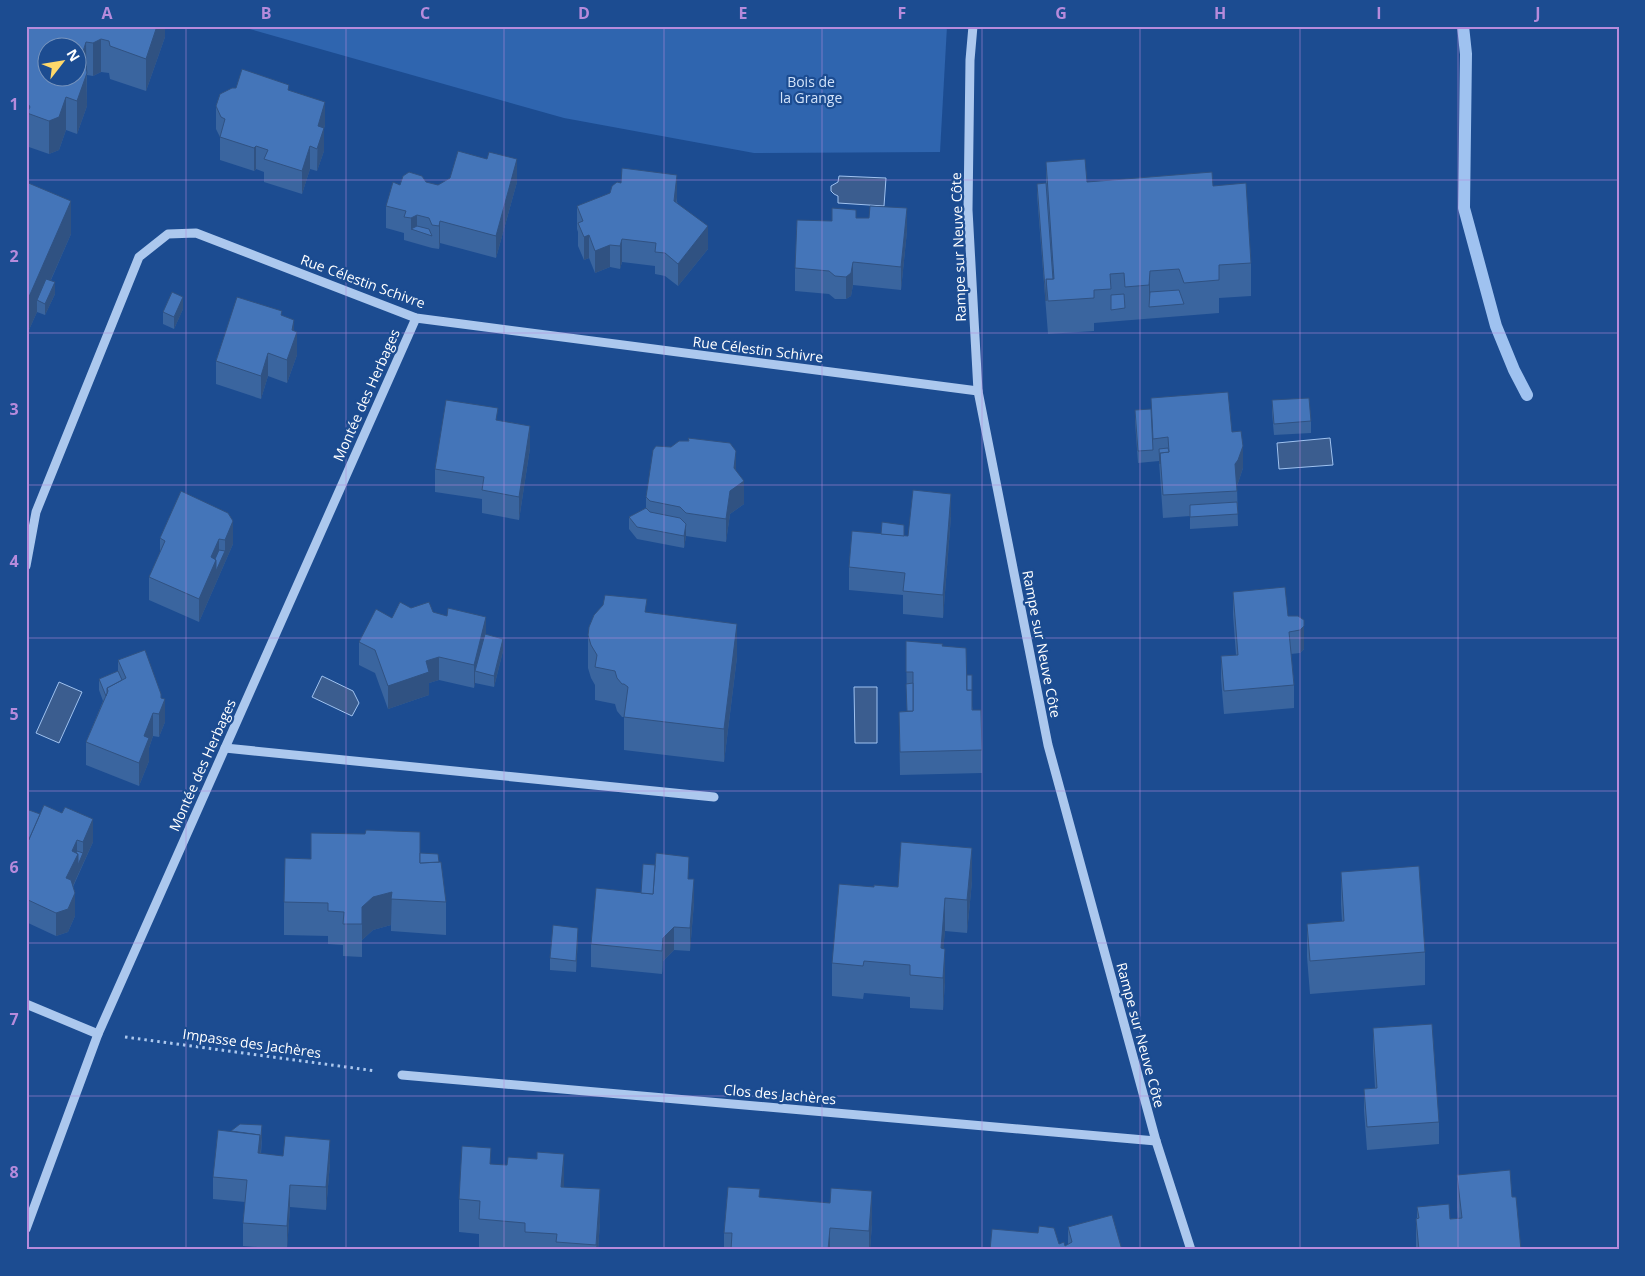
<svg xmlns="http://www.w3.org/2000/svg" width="1645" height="1276" font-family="'Open Sans',sans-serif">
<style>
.green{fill:#2f65af}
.water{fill:#3b5d8f;stroke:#9fc2f0}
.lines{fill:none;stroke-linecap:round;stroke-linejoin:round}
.stream{stroke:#9fc2f0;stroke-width:12}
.path{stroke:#acc8ee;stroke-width:3;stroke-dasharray:2.5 4;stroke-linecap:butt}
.minor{stroke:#acc8ee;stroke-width:9}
.wall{fill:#3a659f}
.shaded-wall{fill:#305282}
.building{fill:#4475b9;stroke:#305282;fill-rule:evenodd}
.grid{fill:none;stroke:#b68bdc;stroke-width:1;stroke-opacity:0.55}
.labels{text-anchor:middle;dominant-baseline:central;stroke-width:4.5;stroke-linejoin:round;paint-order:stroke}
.park-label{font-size:14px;fill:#d2e3fa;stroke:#1c4c91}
.street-label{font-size:14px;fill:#fff;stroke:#1c4c91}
.neatline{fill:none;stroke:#b68bdc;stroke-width:2}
.grid-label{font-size:16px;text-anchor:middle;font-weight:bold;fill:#b68bdc}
</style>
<rect width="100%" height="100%" fill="#1c4c91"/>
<!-- green -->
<polygon class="green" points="239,26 947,26 940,152 754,153 564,118"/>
<!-- water -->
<g class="water">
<polygon points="839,176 886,178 884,206 838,203 838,196 834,194 831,191 831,186 838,182"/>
<polygon points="1330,438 1333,465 1279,469 1277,443"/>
<polygon points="322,676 353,691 359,703 352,716 312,697"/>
<polygon points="59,682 82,692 59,743 36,733"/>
<polygon points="854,687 877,687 877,743 855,743"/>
</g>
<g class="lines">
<!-- stream -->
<polyline class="stream" points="1463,26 1466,54 1464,208 1496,326 1514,370 1527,395"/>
<!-- path -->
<polyline class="path" points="125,1037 376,1071"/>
<!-- minor -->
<g class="minor">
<polyline points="973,26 970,60 968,210 978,391 1048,745 1156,1141 1191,1250"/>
<polyline points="26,566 36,512 139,257 168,234 196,233 416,318 978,391"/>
<polyline points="225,748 714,797"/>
<polyline points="26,1004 98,1034"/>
<polyline points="402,1075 1156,1141"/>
<polyline points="26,1229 98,1034 416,318"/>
</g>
</g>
<!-- wall -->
<g class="wall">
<polygon points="26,26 165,26 165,37 146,91 110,79 109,73 101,72 93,76 87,75 87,106 77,134 66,130 59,150 49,154 26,146"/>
<polygon points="289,90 325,125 324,128 324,151 317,171 310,169 302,194 264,182 264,172 256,169 254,171 220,160 220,137 216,129 216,106"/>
<polygon points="1046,162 1087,182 1213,186 1251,263 1251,296 1219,298 1219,313 1094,323 1094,331 1048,334 1037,195 1037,184 1046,183"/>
<polygon points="26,182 71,234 51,280 55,294 45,315 37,312 28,332 26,331"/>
<polygon points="426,182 438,185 517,182 496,258 440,243 439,249 432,248 404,240 404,233 386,228 386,206 400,185"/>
<polygon points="677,197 677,202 708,249 678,286 665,276 655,274 655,266 622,262 620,269 610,267 595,273 589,258 584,260 578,246 578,232 577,229 577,206"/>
<polygon points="856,218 907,231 901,290 853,285 851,296 846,299 835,299 829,294 795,291 795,268 832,221"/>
<polygon points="183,309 174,329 163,324 163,312"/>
<polygon points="282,316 294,331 297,355 287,383 268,376 261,399 216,384 216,361"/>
<polygon points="1151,398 1232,432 1243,468 1238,483 1237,485 1238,526 1190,529 1190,516 1163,518 1159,461 1138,463 1135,422 1135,410 1151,409"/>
<polygon points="1272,400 1311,421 1311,433 1274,435 1272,412"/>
<polygon points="498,420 530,448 519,520 482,513 482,499 435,492 435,469"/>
<polygon points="688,438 736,471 744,504 730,514 726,542 686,536 684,548 637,539 629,529 629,517 646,508 646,497 671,447 688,441"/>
<polygon points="181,491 233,544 199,622 149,600 149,577 160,553 160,538"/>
<polygon points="951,516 943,618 903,614 903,595 849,590 849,567 904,536 908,536"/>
<polygon points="1233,592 1288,616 1298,616 1304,649 1300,653 1291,654 1294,685 1294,708 1224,714 1221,679 1221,656 1236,655 1233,615"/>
<polygon points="411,608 433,612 486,635 503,651 494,687 475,683 474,688 439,680 429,683 429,695 388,709 375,673 359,665 359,642 392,618"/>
<polygon points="647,612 737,657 724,762 624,750 624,717 622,717 617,711 615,704 595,700 595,685 591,678 588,668 588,635"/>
<polygon points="906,641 943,646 967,684 982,750 982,773 900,775 899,712 907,711"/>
<polygon points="118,660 161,698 165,722 159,737 153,736 149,748 149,761 139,786 86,765 86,742 103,701 99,690 99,679 118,671"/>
<polygon points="26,816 93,842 73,887 75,916 68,932 56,936 26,922"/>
<polygon points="420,853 439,862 446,902 446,935 391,931 391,925 373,930 362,940 362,957 343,956 343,945 328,944 328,936 284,935 284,902 311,859"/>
<polygon points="1341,872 1425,952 1425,985 1310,994 1307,957 1307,924 1342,921 1341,905"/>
<polygon points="689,879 694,902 690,951 674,950 663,961 662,974 591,967 591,944 641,893"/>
<polygon points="972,881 967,933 945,931 943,949 945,982 943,1010 910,1008 910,997 864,993 863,999 832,996 832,963 874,887 898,887"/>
<polygon points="578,939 576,972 550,970 550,958"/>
<polygon points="1373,1028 1439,1122 1439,1144 1367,1150 1364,1111 1364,1089 1375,1088 1373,1051"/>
<polygon points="262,1137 261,1154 330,1163 326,1210 290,1207 287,1249 243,1246 243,1223 245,1202 213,1199 213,1177"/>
<polygon points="491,1164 564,1187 600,1222 598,1250 479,1250 479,1234 459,1232 459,1199"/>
<polygon points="1457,1175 1512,1197 1419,1250 1416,1250 1416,1219 1417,1218 1417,1207 1450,1219 1458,1218 1457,1208"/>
<polygon points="760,1197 872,1224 870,1250 724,1250 724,1233"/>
<polygon points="1068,1227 1122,1250 990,1250 1038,1233 1059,1244 1065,1246 1068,1244"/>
</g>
<!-- shaded-wall -->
<g class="shaded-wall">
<polygon points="157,26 165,26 165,37 146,91 146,59"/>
<polygon points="101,39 101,72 93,76 93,43"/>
<polygon points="86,42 87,106 77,134 77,101 79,64"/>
<polygon points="66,97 66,130 59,150 49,154 49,121"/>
<polygon points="325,102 325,125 324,129 324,128 324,151 317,171 318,126"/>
<polygon points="256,146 256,169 254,171 254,148"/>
<polygon points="310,146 310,169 302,194 302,171"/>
<polygon points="517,159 517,182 496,258 496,236"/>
<polygon points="677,175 677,197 674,223 674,201"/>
<polygon points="71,201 71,234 41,302 37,300 37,312 28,332 28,299"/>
<polygon points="907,208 907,231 901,290 901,267"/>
<polygon points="417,215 417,231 411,229 411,218"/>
<polygon points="440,221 440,243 439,249 439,226"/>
<polygon points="708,226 708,249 678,286 678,264"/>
<polygon points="589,235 589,258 584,260 584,237"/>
<polygon points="622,239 622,262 620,269 620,246"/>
<polygon points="610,245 610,267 595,273 595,251"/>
<polygon points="853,262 853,285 851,296 846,299 846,277"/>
<polygon points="1150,271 1150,304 1149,307 1149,285"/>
<polygon points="55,282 55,294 45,315 45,304"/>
<polygon points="183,297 183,309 174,329 174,317"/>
<polygon points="294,320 294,341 297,332 297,355 287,383 287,360 292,330"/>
<polygon points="268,353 268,376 261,399 261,376"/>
<polygon points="530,426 530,448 519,520 519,497"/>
<polygon points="1243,446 1243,468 1238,483 1235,487 1235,464"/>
<polygon points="736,451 736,474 744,481 744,504 730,514 726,542 726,519"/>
<polygon points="951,494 951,516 943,618 943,595"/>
<polygon points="233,521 233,544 199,622 199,599 211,557 219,539 219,562 225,551 225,540"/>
<polygon points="686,524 686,536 684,548 684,536"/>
<polygon points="486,617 486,640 475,671 475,683 474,688 474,665"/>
<polygon points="737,624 737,657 724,762 724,729"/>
<polygon points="1304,626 1304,649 1300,653 1300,630"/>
<polygon points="503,639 503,651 494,687 494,676"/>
<polygon points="439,657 439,680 429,683 429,695 388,709 388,686 426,661"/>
<polygon points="165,699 165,722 159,737 159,714"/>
<polygon points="153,713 153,736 149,748 149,761 139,786 139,763 144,736"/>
<polygon points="93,819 93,842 66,901 66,878 72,851 77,840 77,855 83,853 83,842"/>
<polygon points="972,848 972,881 967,933 967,900"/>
<polygon points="694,879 694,902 690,951 690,928"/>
<polygon points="392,892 391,925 373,930 362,940 362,957 362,907 373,897"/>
<polygon points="75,893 75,916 68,932 56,936 56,913"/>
<polygon points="945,898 945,931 941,977 941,948"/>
<polygon points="674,927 674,950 663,961 662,974 663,938"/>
<polygon points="578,928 578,939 576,972 576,961"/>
<polygon points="945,949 945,982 943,1010 943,978"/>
<polygon points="262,1125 262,1137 260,1158 260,1146"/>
<polygon points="260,1135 260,1158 258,1153"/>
<polygon points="330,1140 330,1163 326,1210 326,1187"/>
<polygon points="564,1154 564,1187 561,1187"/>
<polygon points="290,1185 290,1207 287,1249 287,1226"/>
<polygon points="600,1189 600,1222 598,1250 596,1250"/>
<polygon points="872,1191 872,1224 870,1250 869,1250 869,1231"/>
<polygon points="830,1228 830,1250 828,1250"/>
</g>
<!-- building -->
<g class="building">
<path d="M26,26H157L146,59L110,46L109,41L101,39L93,43L86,42L79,64L86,66L87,73L77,101L66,97L59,117L49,121L27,113L30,107L26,100ZM48,48H78V78H48Z"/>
<polygon points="242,69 289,85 288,90 325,102 318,126 324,128 317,149 310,146 302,171 264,159 268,150 256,146 254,148 220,137 225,119 221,117 216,106 220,94 232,88 236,88"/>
<polygon points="458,151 487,159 489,152 517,159 496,236 440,221 439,226 432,225 429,218 417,215 411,218 404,217 406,211 386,206 393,182 400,185 403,176 409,172 422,176 426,182 438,185 450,178"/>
<polygon points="1085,159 1087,182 1212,172 1213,186 1246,183 1251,263 1219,265 1219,280 1184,283 1179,269 1150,271 1149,285 1125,287 1124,273 1110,274 1111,289 1094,290 1094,298 1048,301 1046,279 1054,279 1046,162"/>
<polygon points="622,168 677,175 674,201 708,226 678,264 665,253 655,252 656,243 622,239 620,246 610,245 595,251 589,235 584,237 578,223 583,221 577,206 610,193 612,186 617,182 621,183"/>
<polygon points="26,182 71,201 28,299 26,298"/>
<polygon points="1046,183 1053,279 1046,279 1046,301 1037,184"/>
<polygon points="870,206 907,208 901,267 853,262 851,273 846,277 835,276 829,271 795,268 797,220 832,221 832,208 856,210 856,218 869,218"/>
<polygon points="417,226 429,229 432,236 411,229"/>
<polygon points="46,279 55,282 45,304 37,300"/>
<polygon points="1179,290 1184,304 1149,307 1150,292"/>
<polygon points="172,292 183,297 174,317 163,312"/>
<polygon points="1124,294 1125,308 1111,310 1111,295"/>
<polygon points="237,297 282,311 281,315 294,320 292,330 297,332 287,360 268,353 261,376 216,361"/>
<polygon points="1228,392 1232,432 1241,431 1243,446 1238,460 1235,464 1237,491 1163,495 1160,453 1169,452 1168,437 1153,439 1151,398"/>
<polygon points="1309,398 1311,421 1274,424 1272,400"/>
<polygon points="446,400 498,408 496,420 530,426 519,497 482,490 484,477 435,469"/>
<polygon points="1151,409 1153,450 1138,451 1135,410"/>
<polygon points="688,438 730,443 736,451 734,468 744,481 730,491 726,519 686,513 680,507 650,501 646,497 653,450 656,446 671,447 679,441 689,441"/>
<polygon points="1168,448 1169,452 1160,453 1160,464 1159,449"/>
<polygon points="913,490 951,494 943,595 903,591 905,573 849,567 852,531 908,536"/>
<polygon points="181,491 228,513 233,521 225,540 219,539 211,557 216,560 199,599 149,577 165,541 160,538"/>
<polygon points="1237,502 1238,514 1190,517 1190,505"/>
<polygon points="646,508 650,512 680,518 686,524 684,536 637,527 629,517"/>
<polygon points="882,522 904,525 904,536 881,534"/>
<polygon points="219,550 225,551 216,571 216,560 215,559"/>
<polygon points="1285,587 1288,616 1298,616 1304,620 1304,626 1300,630 1289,632 1294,685 1224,691 1221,656 1238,655 1233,592"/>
<polygon points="605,595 647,599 645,612 737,624 724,729 624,717 628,687 624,684 622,684 617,678 615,671 595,667 597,655 591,645 588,635 589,627 594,615 603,605"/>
<polygon points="400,602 411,608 429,602 433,612 447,616 448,608 486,617 474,665 439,657 426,661 429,672 388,686 375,650 359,642 376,609 392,618"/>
<polygon points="485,634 503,639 494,676 475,671"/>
<polygon points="906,641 943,644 942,646 966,648 967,690 972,690 972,710 981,710 982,750 900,752 899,712 913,711 913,672 906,672"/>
<polygon points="145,650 161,694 161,698 165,699 159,714 153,713 144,736 149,738 139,763 86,742 108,691 107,688 126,678 118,660"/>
<polygon points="118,671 122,680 107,688 107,693 106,696 99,679"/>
<rect x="967" y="675" width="5" height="15"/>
<polygon points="913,683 913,711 907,711 906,684"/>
<polygon points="44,805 62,813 65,807 93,819 83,842 77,840 72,851 78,854 66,878 71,880 75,893 68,909 56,913 26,899 26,846"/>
<polygon points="29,810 40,814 26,846 26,816"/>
<polygon points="366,830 420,832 420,863 441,862 446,902 391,899 392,892 373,897 362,907 362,924 343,924 344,912 328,911 328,903 284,902 285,858 311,859 311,833 365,834"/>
<polygon points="901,842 972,848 967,900 945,898 941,948 945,949 943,978 910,975 910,965 864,961 863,966 832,963 839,884 874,887 874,885 898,887"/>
<polygon points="77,851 83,853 78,865 78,854 76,853"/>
<polygon points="420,853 438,854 439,862 420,863"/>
<polygon points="656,853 689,857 688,879 694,879 690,928 674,927 663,938 662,951 591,944 596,888 653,894"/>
<polygon points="643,864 655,865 653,894 641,893"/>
<polygon points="1419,866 1425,952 1310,961 1307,924 1344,921 1341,872"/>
<polygon points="553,925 578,928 576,961 550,958"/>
<polygon points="1432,1024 1439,1122 1367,1127 1364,1089 1377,1088 1373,1028"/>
<polygon points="240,1124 262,1125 260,1146 260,1135 231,1131"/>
<polygon points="218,1130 260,1135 258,1153 283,1156 285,1136 330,1140 326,1187 290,1185 287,1226 243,1223 247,1180 213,1177"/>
<polygon points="462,1146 491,1148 490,1164 507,1165 508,1157 537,1159 537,1152 564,1154 561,1187 600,1189 596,1245 556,1242 557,1234 525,1232 525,1223 479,1219 480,1201 459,1199"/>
<polygon points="1510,1170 1512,1197 1516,1197 1521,1250 1419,1250 1416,1219 1419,1218 1417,1207 1449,1204 1450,1219 1462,1218 1457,1175"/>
<polygon points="728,1187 760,1189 759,1197 830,1203 831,1188 872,1191 869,1231 830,1228 828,1250 731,1250 732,1233 724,1233"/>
<polygon points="1112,1215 1122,1250 990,1250 992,1229 1038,1233 1039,1226 1054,1228 1059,1244 1064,1242 1065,1246 1072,1242 1068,1227"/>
</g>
<!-- grid -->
<path class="grid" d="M186,26V1250M346,26V1250M504,26V1250M664,26V1250M822,26V1250M982,26V1250M1140,26V1250M1300,26V1250M1458,26V1250M26,180H1619M26,333H1619M26,485H1619M26,638H1619M26,791H1619M26,943H1619M26,1096H1619"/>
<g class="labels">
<!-- park labels -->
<g class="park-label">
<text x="811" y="81">Bois de<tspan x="811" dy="16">la Grange</tspan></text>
</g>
<!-- street labels -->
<g class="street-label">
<text transform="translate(958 247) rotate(-92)">Rampe sur Neuve Côte</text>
<text transform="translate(363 281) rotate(20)">Rue Célestin Schivre</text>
<text transform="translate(758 349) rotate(7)">Rue Célestin Schivre</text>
<text transform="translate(366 395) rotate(-66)">Montée des Herbages</text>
<text transform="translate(1042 644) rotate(79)">Rampe sur Neuve Côte</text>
<text transform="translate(202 765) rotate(-66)">Montée des Herbages</text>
<text transform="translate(1141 1035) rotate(75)">Rampe sur Neuve Côte</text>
<text transform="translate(252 1043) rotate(8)">Impasse des Jachères</text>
<text transform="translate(780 1094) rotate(5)">Clos des Jachères</text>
</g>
</g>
<!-- border -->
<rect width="1645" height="1276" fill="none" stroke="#1c4c91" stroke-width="55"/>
<!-- north arrow -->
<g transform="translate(62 62) rotate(59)"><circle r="24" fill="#1c4c91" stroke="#7794bd"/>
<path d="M0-4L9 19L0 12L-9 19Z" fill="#fed86a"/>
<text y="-8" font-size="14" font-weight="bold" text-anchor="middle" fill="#ffffff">N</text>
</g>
<rect x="28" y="28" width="1590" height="1220" class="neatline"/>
<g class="grid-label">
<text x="107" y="19">A</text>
<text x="266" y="19">B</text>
<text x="425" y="19">C</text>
<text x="584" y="19">D</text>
<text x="743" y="19">E</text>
<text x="902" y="19">F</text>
<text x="1061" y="19">G</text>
<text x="1220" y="19">H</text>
<text x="1379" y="19">I</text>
<text x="1538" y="19">J</text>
<text x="14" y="110">1</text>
<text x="14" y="262">2</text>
<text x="14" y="415">3</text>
<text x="14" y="567">4</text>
<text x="14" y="720">5</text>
<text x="14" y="873">6</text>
<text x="14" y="1025">7</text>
<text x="14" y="1178">8</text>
</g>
</svg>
